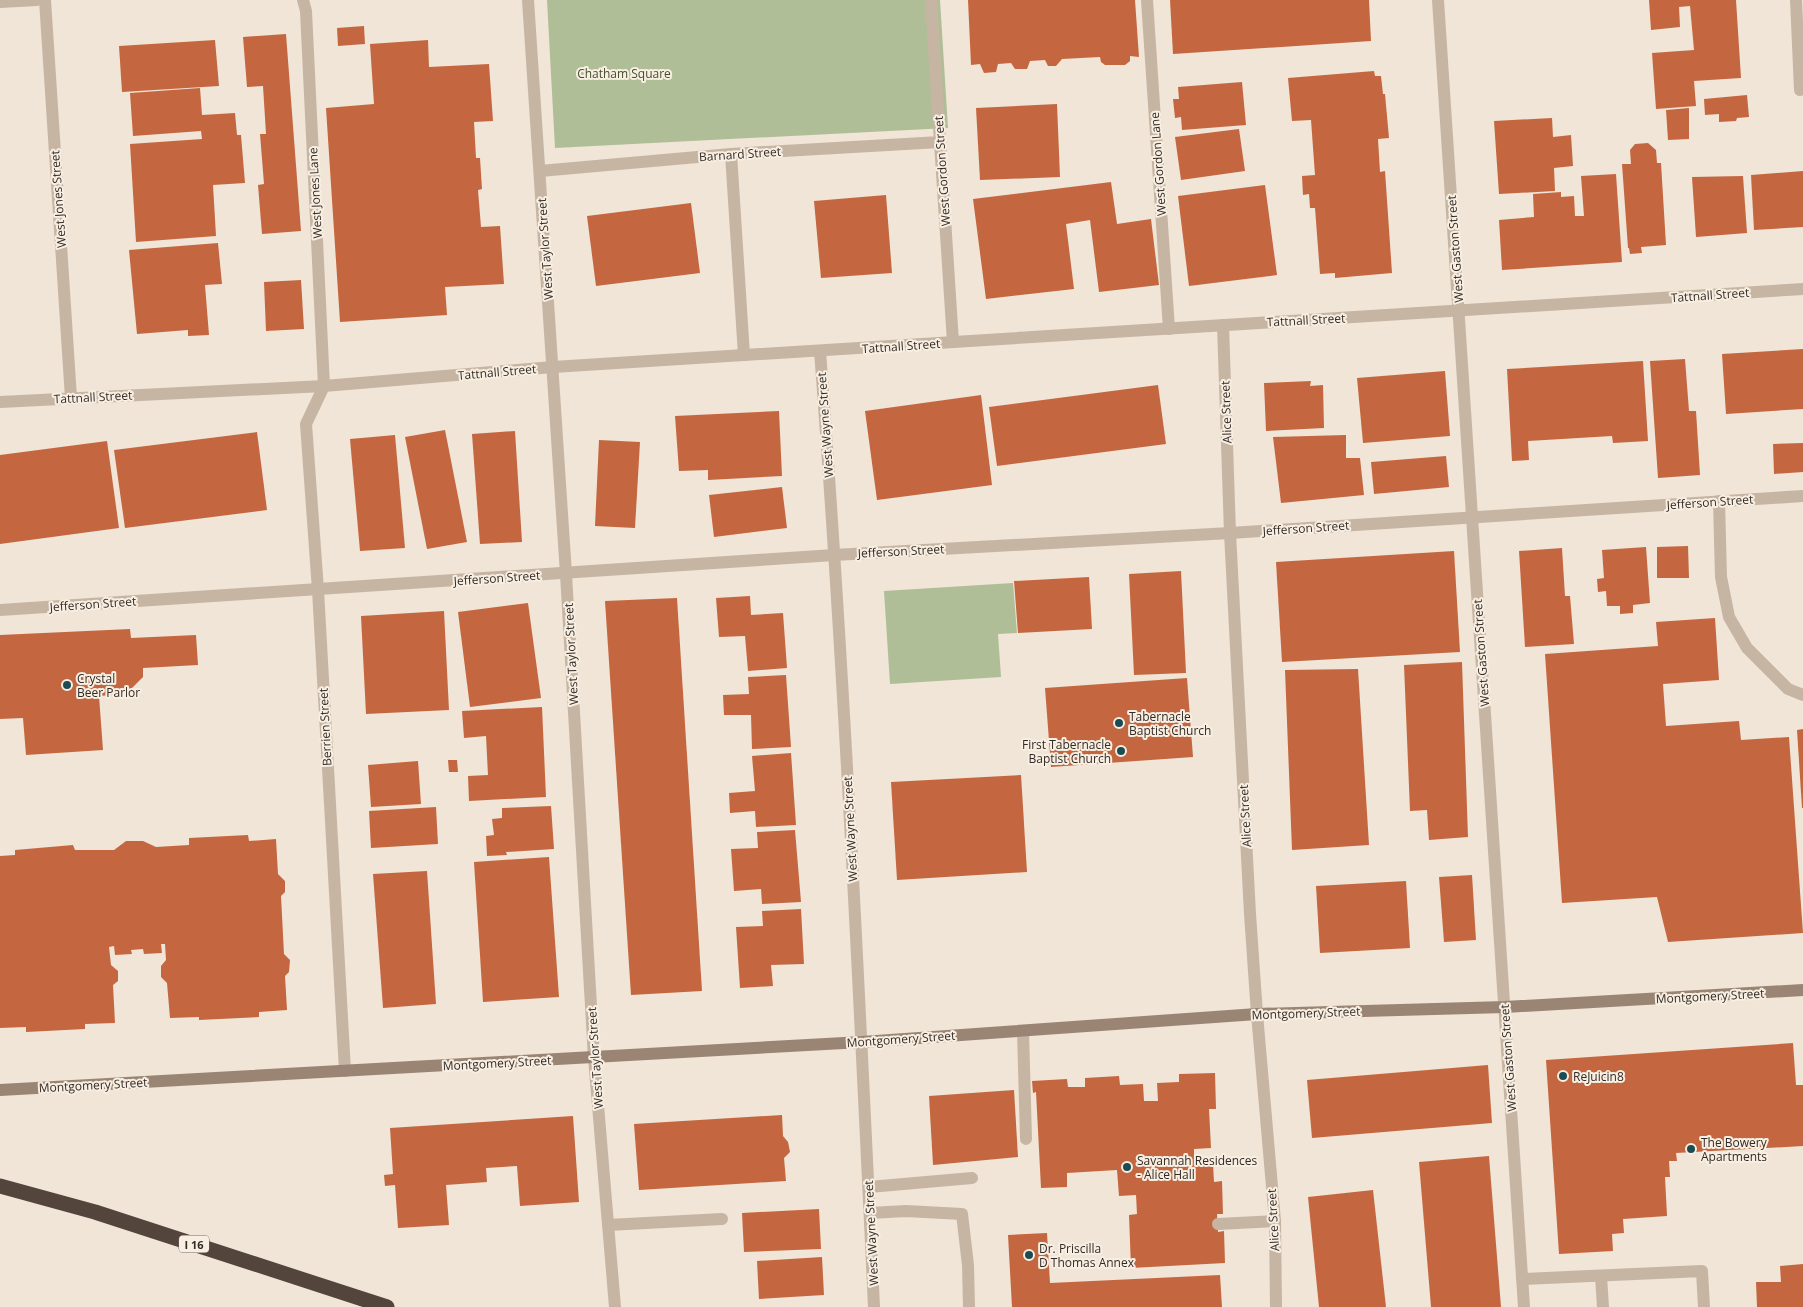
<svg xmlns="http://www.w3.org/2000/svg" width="1803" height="1307" font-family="'Open Sans',sans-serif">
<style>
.green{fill:#afbe97}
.building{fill:#c46740}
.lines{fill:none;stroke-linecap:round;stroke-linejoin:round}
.service{stroke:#c7b5a3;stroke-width:12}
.minor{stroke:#c7b5a3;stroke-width:12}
.tertiary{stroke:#c7b5a3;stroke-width:12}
.secondary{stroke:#9a8474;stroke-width:12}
.motorway{stroke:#53443c;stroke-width:15}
.poi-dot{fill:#1b4c52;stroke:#f8efe2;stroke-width:2}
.labels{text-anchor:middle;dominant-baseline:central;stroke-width:4;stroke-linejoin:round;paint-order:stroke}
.shield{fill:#f8efe2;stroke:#6d655e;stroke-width:1}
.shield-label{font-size:11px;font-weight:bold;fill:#322a25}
.park-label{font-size:12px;fill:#3f5029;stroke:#f8efe2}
.street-label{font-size:12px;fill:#322a25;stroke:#f8efe2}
.poi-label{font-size:12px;fill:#322a25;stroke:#f8efe2;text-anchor:start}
</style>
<rect width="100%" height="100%" fill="#f0e5d6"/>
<!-- green -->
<g class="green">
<polygon points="547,0 940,0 948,128 555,148"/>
<polygon points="1013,583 1017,633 998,634 1001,677 890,684 884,591"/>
</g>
<!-- building -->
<g class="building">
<polygon points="968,0 1135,0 1139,57 1130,56 1130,61 1125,65 1105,65 1101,62 1100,57 1062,59 1056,66 1048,66 1045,60 1030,61 1027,69 1015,69 1011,63 998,64 996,72 984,73 980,64 971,65"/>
<polygon points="1170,0 1369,0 1371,41 1173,54"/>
<polygon points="1649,0 1736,0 1741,78 1694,81 1696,106 1656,109 1652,53 1694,50 1690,6 1679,7 1680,27 1651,30"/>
<polygon points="364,26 365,44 338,46 337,28"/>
<polygon points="286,34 301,231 262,234 258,185 264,184 260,134 266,134 263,86 247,87 243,37"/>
<polygon points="215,40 219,86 122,92 119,46"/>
<polygon points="428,40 429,67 489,64 493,121 474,122 476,158 480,158 482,189 478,190 481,227 500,226 504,284 445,287 447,315 340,322 326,108 374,104 370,44"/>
<polygon points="1374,71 1375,76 1381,76 1383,94 1385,94 1389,138 1378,139 1380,172 1385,171 1392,273 1335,278 1335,273 1320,274 1315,208 1310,208 1309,194 1303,195 1302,176 1315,175 1311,120 1292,121 1288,78"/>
<polygon points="1242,82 1246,125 1182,130 1181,117 1175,118 1173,99 1179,99 1178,87"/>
<polygon points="200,88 202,115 235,113 237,135 241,135 245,183 213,185 216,236 136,242 130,144 202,139 201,131 133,136 130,93"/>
<polygon points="1747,95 1749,117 1737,118 1736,121 1719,122 1719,114 1705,115 1704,99"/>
<polygon points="1057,104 1060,177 980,180 976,108"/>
<polygon points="1689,108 1689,139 1668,140 1666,110"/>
<polygon points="1552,118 1553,137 1571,135 1573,166 1554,168 1555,191 1499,194 1494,121"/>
<polygon points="1239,129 1245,171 1181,180 1175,137"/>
<polygon points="1648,143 1656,150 1657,163 1661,163 1666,245 1641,247 1642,253 1630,254 1629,248 1628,248 1622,164 1631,164 1630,150 1635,144"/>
<polygon points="1803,171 1803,227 1754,230 1751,175"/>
<polygon points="1616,174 1622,262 1502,270 1499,220 1534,217 1533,194 1561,192 1561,197 1574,196 1575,216 1584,216 1581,176"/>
<polygon points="1743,176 1747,233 1696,237 1692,177"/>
<polygon points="1111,182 1117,224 1151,219 1159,285 1099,292 1090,220 1066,224 1074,289 986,299 973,199"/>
<polygon points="1265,185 1277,275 1189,286 1178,196"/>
<polygon points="886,195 892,273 821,278 814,201"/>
<polygon points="691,203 700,273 596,286 587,216"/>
<polygon points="218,243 222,284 205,285 209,335 188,336 188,330 137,334 129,250"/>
<polygon points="301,280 304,329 266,331 264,282"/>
<polygon points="1803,349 1803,409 1726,414 1722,354"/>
<polygon points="1685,359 1689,411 1696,411 1700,475 1658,478 1650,361"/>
<polygon points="1643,361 1648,441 1613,443 1612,436 1528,441 1529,460 1512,461 1507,369"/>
<polygon points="1445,371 1450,436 1363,443 1357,378"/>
<polygon points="1311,381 1310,386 1323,385 1324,428 1266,431 1264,383"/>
<polygon points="1158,385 1166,444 997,466 989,407"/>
<polygon points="981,395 992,485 877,500 865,411"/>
<polygon points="779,411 782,476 708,480 708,470 679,471 675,416"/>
<polygon points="445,430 467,542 427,549 405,437"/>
<polygon points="515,431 522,542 480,544 472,434"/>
<polygon points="257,432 267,510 125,528 114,450"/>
<polygon points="395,435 405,548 360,551 350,439"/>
<polygon points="1346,435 1346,458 1360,458 1364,495 1281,503 1273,437"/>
<polygon points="599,440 640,442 635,528 595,526"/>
<polygon points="107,441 119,528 0,544 0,455"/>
<polygon points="1803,443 1803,472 1774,474 1773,444"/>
<polygon points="1446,456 1449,487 1374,494 1371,462"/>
<polygon points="782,487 787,528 714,537 709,495"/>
<polygon points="1688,546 1689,578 1657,578 1657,547"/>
<polygon points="1646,547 1650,603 1633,605 1633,613 1620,614 1620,606 1607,606 1606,591 1598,592 1597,579 1604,578 1602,550"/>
<polygon points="1562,548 1565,596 1570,596 1574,644 1525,647 1519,551"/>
<polygon points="1454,551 1460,652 1282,662 1276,562"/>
<polygon points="1181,571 1186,673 1134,675 1129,574"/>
<polygon points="1089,577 1092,629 1018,633 1014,581"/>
<polygon points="750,596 751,615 783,613 787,668 748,671 745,636 719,637 716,598"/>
<polygon points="677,598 702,991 631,995 605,601"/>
<polygon points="528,603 541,698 470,707 458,612"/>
<polygon points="444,611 449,710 366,714 361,616"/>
<polygon points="1715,618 1719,680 1663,684 1666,726 1739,721 1741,740 1789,737 1803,933 1668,942 1657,897 1562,903 1545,654 1658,646 1656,622"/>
<polygon points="130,629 131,638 196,635 198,665 143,668 143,677 126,694 99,696 103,750 26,755 23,718 0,719 0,635"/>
<polygon points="1462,662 1468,837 1429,840 1427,810 1410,811 1404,665"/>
<polygon points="1358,669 1369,845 1292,850 1285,670"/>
<polygon points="786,675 791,747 752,749 751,715 724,715 723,695 749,694 748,677"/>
<polygon points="1187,678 1193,757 1051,767 1045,688"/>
<polygon points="542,707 546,797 469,801 468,776 488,775 486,736 464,738 462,711"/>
<polygon points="1803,729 1803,808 1802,808 1797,730"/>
<polygon points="791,753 796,825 756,827 755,811 730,813 729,793 755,791 752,756"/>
<polygon points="448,760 457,760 458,772 449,772"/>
<polygon points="418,761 421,804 371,807 368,765"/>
<polygon points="1021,775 1027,872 897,880 891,782"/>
<polygon points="551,806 554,849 506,852 507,855 487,856 486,836 494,835 492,819 502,818 502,808"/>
<polygon points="436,807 438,844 371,848 369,811"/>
<polygon points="795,830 801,902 762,904 761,889 734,891 731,849 758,848 757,832"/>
<polygon points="248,835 249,841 276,839 278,874 285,881 285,892 281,896 284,954 290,960 289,972 285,976 287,1010 259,1012 259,1017 199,1020 199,1017 170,1018 167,983 161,977 161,966 166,960 165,944 161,944 162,953 144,954 143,949 131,950 132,954 115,955 114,946 109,947 111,965 118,971 118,981 113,985 115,1023 85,1024 85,1029 26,1032 26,1027 0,1028 0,856 15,855 15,850 73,845 75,850 114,850 126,841 143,841 156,847 189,845 189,838"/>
<polygon points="549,857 559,997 483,1002 474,862"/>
<polygon points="427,871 436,1004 383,1008 373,874"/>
<polygon points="1472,875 1476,940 1444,942 1439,877"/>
<polygon points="1406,881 1410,948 1320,953 1316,886"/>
<polygon points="801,909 804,964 771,965 773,986 740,988 736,927 763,926 762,911"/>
<polygon points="1793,1043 1796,1085 1803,1085 1803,1146 1676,1153 1677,1161 1669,1161 1670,1177 1665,1177 1667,1216 1623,1219 1624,1233 1612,1234 1613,1251 1559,1254 1546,1060"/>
<polygon points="1488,1065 1492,1123 1312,1138 1307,1080"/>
<polygon points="1215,1073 1216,1109 1209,1109 1211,1148 1194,1149 1194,1163 1213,1163 1214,1182 1222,1181 1223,1214 1217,1214 1218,1232 1224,1231 1225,1263 1131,1268 1129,1215 1137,1214 1136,1195 1119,1196 1117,1170 1067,1173 1067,1187 1041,1188 1036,1092 1033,1093 1032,1081 1067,1079 1068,1087 1085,1087 1085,1078 1119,1076 1120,1085 1143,1084 1144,1101 1158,1101 1157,1083 1179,1082 1179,1074"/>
<polygon points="1014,1090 1018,1157 933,1165 929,1096"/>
<polygon points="782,1115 783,1136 788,1142 790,1152 784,1158 786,1181 639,1190 634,1124"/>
<polygon points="573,1116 579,1202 520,1206 517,1166 486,1168 487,1182 446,1185 449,1225 398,1228 395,1185 385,1186 384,1175 393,1174 390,1128"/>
<polygon points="1489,1156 1501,1307 1431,1307 1419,1162"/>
<polygon points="1373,1190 1386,1307 1319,1307 1308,1197"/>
<polygon points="819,1209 821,1249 744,1252 742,1213"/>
<polygon points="1047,1233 1050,1283 1220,1275 1222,1307 1012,1307 1008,1235"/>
<polygon points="822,1257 824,1295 759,1299 757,1261"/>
<polygon points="1803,1264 1803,1307 1757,1307 1756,1282 1781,1282 1780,1266"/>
</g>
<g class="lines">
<!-- service -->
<g class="service">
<polyline points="303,0 306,11 324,386"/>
<polyline points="1147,0 1169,329"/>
<polyline points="1796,0 1800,90"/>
<polyline points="1719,501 1721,577 1729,617 1747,648 1788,689 1803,695"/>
<polyline points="1023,1031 1026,1139"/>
<polyline points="869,1187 972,1178"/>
<polyline points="870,1213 906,1211 962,1214 968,1265 969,1307"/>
<polyline points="1218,1224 1275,1221"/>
<polyline points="608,1225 722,1219"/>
<polyline points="1601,1276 1603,1307"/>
<polyline points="1522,1279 1702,1271 1704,1307"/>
</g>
<!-- minor -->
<g class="minor">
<polyline points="45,0 71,398"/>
<polyline points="940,142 953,342"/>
<polyline points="731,154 744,355"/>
<polyline points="1223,325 1230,533 1250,914 1257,1014 1275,1221 1276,1307"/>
<path d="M820,351C844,669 859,988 874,1307"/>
<polyline points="324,386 306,424 318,590 345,1071"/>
<polyline points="0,402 324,386 553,367 1803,289"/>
<polyline points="0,610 834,555 1230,533 1803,496"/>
</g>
<!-- tertiary -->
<g class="tertiary">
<polyline points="528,0 566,574 594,1058 615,1307"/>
<polyline points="1438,0 1524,1307"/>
<polyline points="0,2 37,0"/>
<polyline points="540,171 731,154 940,142 931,0"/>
</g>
<!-- secondary -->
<polyline class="secondary" points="0,1090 862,1042 1257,1014 1505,1007 1803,990"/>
<!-- motorway -->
<polyline class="motorway" points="0,1186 95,1212 387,1307"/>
</g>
<!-- markers -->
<g class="poi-dot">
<circle cx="67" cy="685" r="5"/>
<circle cx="1119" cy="723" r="5"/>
<circle cx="1121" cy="751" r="5"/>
<circle cx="1563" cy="1076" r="5"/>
<circle cx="1691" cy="1149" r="5"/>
<circle cx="1127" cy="1167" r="5"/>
<circle cx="1029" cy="1255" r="5"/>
</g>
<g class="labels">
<!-- shield labels -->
<rect class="shield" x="179" y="1235.5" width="30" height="17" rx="4"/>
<g class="shield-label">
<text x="194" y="1244">I 16</text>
</g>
<!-- park labels -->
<g class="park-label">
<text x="624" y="73">Chatham Square</text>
</g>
<!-- street labels -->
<g class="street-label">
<text transform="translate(740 154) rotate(-4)">Barnard Street</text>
<text transform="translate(1158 164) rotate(-94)">West Gordon Lane</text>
<text transform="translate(942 171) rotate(-94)">West Gordon Street</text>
<text transform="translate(315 193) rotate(-93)">West Jones Lane</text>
<text transform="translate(58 199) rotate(-94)">West Jones Street</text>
<text transform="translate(545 249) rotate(-94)">West Taylor Street</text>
<text transform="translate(1455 249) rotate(-94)">West Gaston Street</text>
<text transform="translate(1710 295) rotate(-4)">Tattnall Street</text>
<text transform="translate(1306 320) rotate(-3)">Tattnall Street</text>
<text transform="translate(901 346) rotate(-4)">Tattnall Street</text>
<text transform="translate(497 372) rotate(-5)">Tattnall Street</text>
<text transform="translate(93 397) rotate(-3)">Tattnall Street</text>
<text transform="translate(1226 412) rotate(-92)">Alice Street</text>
<text transform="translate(825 425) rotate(-94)">West Wayne Street</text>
<text transform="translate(1710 502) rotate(-4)">Jefferson Street</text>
<text transform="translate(1306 528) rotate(-4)">Jefferson Street</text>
<text transform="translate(901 551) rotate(-3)">Jefferson Street</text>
<text transform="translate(497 578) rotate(-4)">Jefferson Street</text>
<text transform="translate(93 604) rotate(-4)">Jefferson Street</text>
<text transform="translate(1481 653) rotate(-94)">West Gaston Street</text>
<text transform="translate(571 654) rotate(-93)">West Taylor Street</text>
<text transform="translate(325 727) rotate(-93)">Berrien Street</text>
<text transform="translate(1245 816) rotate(-93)">Alice Street</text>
<text transform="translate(850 829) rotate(-93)">West Wayne Street</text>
<text transform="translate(1710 996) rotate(-3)">Montgomery Street</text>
<text transform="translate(1306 1013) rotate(-2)">Montgomery Street</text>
<text transform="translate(901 1039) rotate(-4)">Montgomery Street</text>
<text transform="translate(595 1058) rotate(-94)">West Taylor Street</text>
<text transform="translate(1508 1058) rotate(-94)">West Gaston Street</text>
<text transform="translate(497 1063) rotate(-3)">Montgomery Street</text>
<text transform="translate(93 1085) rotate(-3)">Montgomery Street</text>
<text transform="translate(1273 1220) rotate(-93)">Alice Street</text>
<text transform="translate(871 1233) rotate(-93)">West Wayne Street</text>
</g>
<!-- poi labels -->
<g class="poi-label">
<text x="77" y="678">Crystal<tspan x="77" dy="14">Beer Parlor</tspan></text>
<text x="1129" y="716">Tabernacle<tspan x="1129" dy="14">Baptist Church</tspan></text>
<text x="1111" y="744" text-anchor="end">First Tabernacle<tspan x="1111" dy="14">Baptist Church</tspan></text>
<text x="1573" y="1076">ReJuicin8</text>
<text x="1701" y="1142">The Bowery<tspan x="1701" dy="14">Apartments</tspan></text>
<text x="1137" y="1160">Savannah Residences<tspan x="1137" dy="14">- Alice Hall</tspan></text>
<text x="1039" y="1248">Dr. Priscilla<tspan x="1039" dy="14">D Thomas Annex</tspan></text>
</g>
</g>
</svg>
